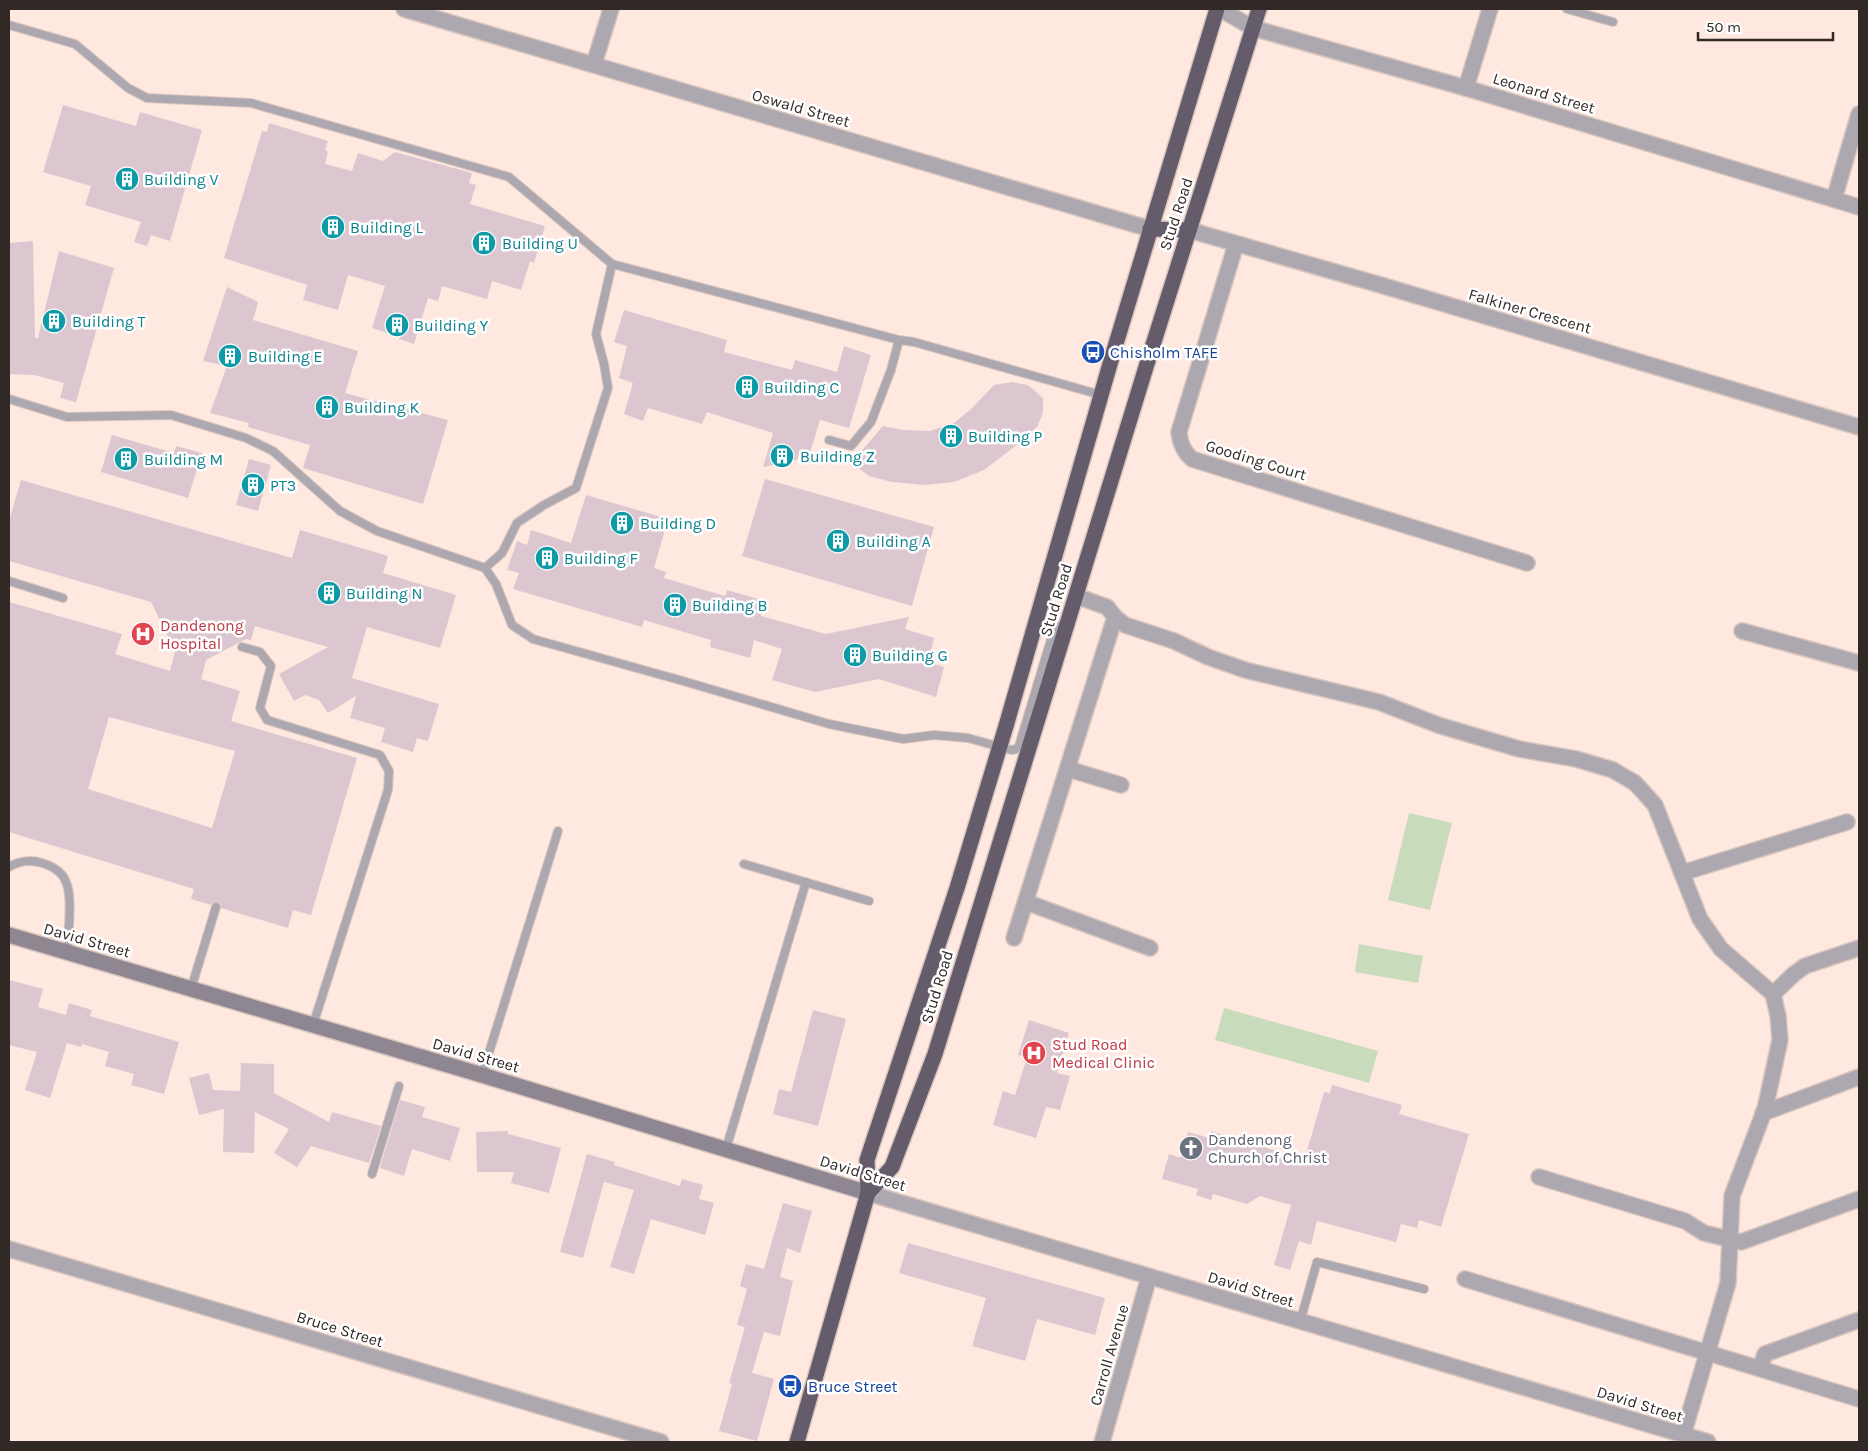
<svg xmlns="http://www.w3.org/2000/svg" width="1868" height="1451" font-family="Karla,sans-serif">
<style>
.green{fill:#c8dcbc}
.building{fill:#dcc7d0;fill-rule:evenodd}
.lines{fill:none;stroke-linecap:round;stroke-linejoin:round}
.lane-casing{stroke:#d9c6be;stroke-width:10}
.street-casing{stroke:#d9c6be;stroke-width:18}
.secondary-casing{stroke:#d9c6be;stroke-width:18}
.highway-casing{stroke:#d9c6be;stroke-width:18}
.lane{stroke:#ada8b0;stroke-width:8}
.street{stroke:#ada8b0;stroke-width:15}
.secondary{stroke:#8e8792;stroke-width:15}
.highway{stroke:#645b6b;stroke-width:15}
.labels{text-anchor:middle;dominant-baseline:central;stroke-width:5;stroke-linejoin:round;paint-order:stroke}
.street-label{font-size:16px;fill:#312926;stroke:#fff}
.culture-label{font-size:16px;fill:#0d838f;stroke:#fff;text-anchor:start}
.transit-label{font-size:16px;fill:#164399;stroke:#fff;text-anchor:start}
.health-label{font-size:16px;fill:#be3a42;stroke:#fff;text-anchor:start}
.worship-label{font-size:16px;fill:#5b616d;stroke:#fff;text-anchor:start}
</style>
<rect width="100%" height="100%" fill="#fee8df"/>
<!-- green -->
<g class="green">
<polygon points="1409,813 1452,823 1430,910 1388,900"/>
<polygon points="1359,944 1423,956 1418,983 1355,972"/>
<polygon points="1224,1008 1378,1051 1369,1083 1215,1040"/>
</g>
<!-- building -->
<g class="building">
<polygon points="63,105 136,126 140,112 202,130 170,241 151,235 147,246 134,242 141,222 85,205 91,186 43,172"/>
<polygon points="269,123 328,141 325,150 328,152 325,164 352,171 358,153 383,161 395,152 472,173 469,183 476,185 470,204 545,226 534,263 530,261 521,290 492,281 487,299 442,286 438,301 428,298 414,344 399,339 400,337 372,328 385,286 348,275 338,310 303,300 307,285 224,258 262,131 267,132"/>
<polygon points="33,241 35,338 38,338 59,251 114,268 76,402 60,398 64,383 34,375 9,374 9,243"/>
<polygon points="227,287 258,302 253,320 358,351 345,393 448,420 423,504 303,468 310,445 248,427 249,423 210,413 227,366 203,361"/>
<polygon points="624,310 727,340 724,352 792,370 795,360 837,372 844,346 871,355 849,428 820,420 809,456 799,453 797,460 763,467 773,433 707,412 702,424 648,408 643,421 624,414 633,383 619,378 627,346 614,342"/>
<polygon points="1012,382 1028,385 1043,398 1043,413 1037,427 1022,441 984,470 954,482 925,485 892,482 869,476 851,463 883,426 903,430 930,431 954,423 971,409 994,385"/>
<polygon points="112,435 174,453 176,446 202,453 188,498 101,472"/>
<polygon points="249,459 271,465 258,511 236,505"/>
<polygon points="765,479 934,527 912,606 742,556"/>
<path d="M21,480L292,558L300,530L388,556L383,573L456,595L440,648L367,627L352,678L439,704L428,741L417,738L413,752L381,742L385,728L350,718L356,696L328,713L319,700L305,695L294,701L279,674L328,647L255,626L251,640L246,639L206,660L201,679L240,691L231,721L357,758L311,915L293,910L288,928L221,908L220,904L217,902L213,903L211,905L191,899L194,889L9,832V602L122,634L115,654L170,671L175,651L151,602L9,561V521ZM109,717L235,751L212,828L88,789Z"/>
<polygon points="586,495 668,519 654,568 666,572 664,578 725,596 727,590 765,601 761,616 826,634 909,617 905,629 934,638 928,662 944,667 936,697 879,679 815,692 772,680 782,649 754,640 750,658 710,647 711,640 644,620 642,627 513,589 519,573 507,570 517,541 527,545 531,530 571,543"/>
<polygon points="9,980 43,989 38,1007 66,1015 69,1003 92,1010 90,1016 179,1042 164,1094 131,1085 134,1074 105,1066 109,1052 82,1044 81,1047 67,1043 50,1098 25,1090 37,1052 9,1045"/>
<polygon points="813,1010 846,1019 818,1126 773,1114 779,1089 791,1092"/>
<polygon points="1029,1020 1069,1033 1057,1073 1070,1076 1060,1110 1046,1107 1036,1138 993,1125 1003,1091 1015,1095 1027,1058 1018,1055"/>
<polygon points="241,1063 274,1064 274,1093 329,1122 332,1112 381,1126 369,1163 311,1146 297,1167 274,1153 289,1129 255,1112 254,1153 223,1152 224,1109 199,1115 189,1078 209,1073 213,1090 240,1091"/>
<polygon points="1332,1085 1402,1105 1399,1114 1469,1134 1441,1227 1419,1220 1417,1228 1401,1224 1396,1242 1317,1221 1311,1245 1299,1241 1290,1270 1274,1265 1291,1205 1260,1196 1247,1204 1213,1194 1211,1200 1196,1195 1198,1189 1162,1179 1169,1154 1180,1158 1188,1132 1209,1138 1211,1131 1274,1150 1273,1156 1303,1165 1324,1092 1330,1093"/>
<polygon points="400,1100 425,1107 422,1117 460,1128 450,1161 412,1149 404,1176 380,1168"/>
<polygon points="508,1131 508,1134 561,1148 549,1193 511,1183 514,1172 477,1172 476,1132"/>
<polygon points="587,1154 615,1162 614,1165 680,1186 682,1179 703,1185 699,1199 714,1203 705,1235 651,1219 634,1274 610,1267 634,1190 604,1182 583,1258 560,1252"/>
<polygon points="783,1203 812,1211 800,1253 787,1248 780,1277 793,1281 780,1336 764,1332 752,1373 774,1379 757,1441 719,1431 732,1384 729,1383 745,1327 737,1325 747,1289 740,1286 746,1264 764,1269"/>
<polygon points="908,1243 1105,1298 1095,1335 1037,1319 1025,1361 972,1346 986,1298 899,1273"/>
</g>
<g class="lines">
<!-- lane casing -->
<g class="lane-casing">
<g id="lane">
<polyline points="1567,9 1613,22"/>
<polyline points="9,25 75,44 128,88 147,98 251,103 509,177 612,264 899,340 914,342 1101,395"/>
<polyline points="9,399 67,417 171,415 246,438 273,451 340,511 377,531 485,568 496,584 512,625 533,639 683,681 829,724 903,739 934,735 968,738 1011,750 1016,749 1019,746 1053,633 1065,622"/>
<polyline points="829,440 851,446 871,422 891,370 899,340"/>
<polyline points="485,568 502,553 517,523 544,505 576,488 608,388 604,364 596,334 612,264"/>
<polyline points="9,581 63,598"/>
<polyline points="242,647 260,652 271,666 260,708 267,720 380,755 389,771 388,790 313,1025"/>
<polyline points="744,864 869,901"/>
<path d="M9,867C19,861 30,859 42,863C52,866 62,871 66,882C73,897 68,935 67,952"/>
<polyline points="191,989 216,907"/>
<polyline points="482,1075 558,831"/>
<polyline points="726,1149 806,882"/>
<polyline points="372,1174 399,1086"/>
<polyline points="1300,1322 1317,1262 1424,1289"/>
</g>
</g>
<!-- street casing -->
<g class="street-casing">
<g id="street">
<polyline points="404,9 1150,229"/>
<polyline points="1220,9 1253,28 1466,88 1859,207"/>
<polyline points="594,64 611,9"/>
<polyline points="1466,88 1490,9"/>
<polyline points="1834,199 1859,114"/>
<polyline points="1189,230 1384,286 1859,427"/>
<path d="M1236,244L1179,432C1180,443 1183,451 1192,459L1527,563"/>
<polyline points="1076,596 1107,607 1115,617 1125,625 1174,641 1208,657 1245,670 1379,702 1438,725 1519,749 1576,759 1613,770 1635,783 1655,805 1700,919 1721,949 1773,994 1778,1016 1780,1040 1765,1109 1732,1196 1728,1283 1683,1435"/>
<polyline points="1742,631 1859,663"/>
<polyline points="1068,769 1121,785"/>
<polyline points="1682,873 1847,822"/>
<polyline points="1026,902 1150,948"/>
<polyline points="1014,938 1115,617"/>
<polyline points="1773,994 1794,974 1805,966 1859,948"/>
<polyline points="1763,1113 1859,1077"/>
<polyline points="1539,1177 1685,1221 1704,1233 1741,1242 1859,1199"/>
<polyline points="868,1193 1708,1442"/>
<polyline points="9,1249 661,1442"/>
<polyline points="1465,1279 1859,1399"/>
<polyline points="1760,1368 1765,1354 1859,1320"/>
<polyline points="1102,1442 1149,1277"/>
</g>
</g>
<!-- secondary casing -->
<g class="secondary-casing">
<polyline id="secondary" points="9,935 482,1075 868,1193"/>
</g>
<!-- highway casing -->
<g class="highway-casing">
<g id="highway">
<polyline points="1150,229 1189,230"/>
<polyline points="868,1193 892,1167 935,1054 1146,367 1259,9"/>
<polyline points="797,1442 868,1193 867,1160 957,888 1006,726 1112,357 1217,9"/>
</g>
</g>
<!-- lane -->
<use href="#lane" class="lane"/>
<!-- street -->
<use href="#street" class="street"/>
<!-- secondary -->
<use href="#secondary" class="secondary"/>
<!-- highway -->
<use href="#highway" class="highway"/>
</g>
<!-- icons -->
<defs>
<g id="building-disc" transform="scale(1.25)"><circle r="9.5" fill="#0f9aa8" stroke="#fff"/><path d="M-4-6H4V6H1V3H-1V6H-4ZM-2.5-4.3h1.7v1.8h-1.7ZM.8-4.3h1.7v1.8H.8ZM-2.5-1h1.7V.8h-1.7ZM.8-1h1.7V.8H.8Z" fill="#fff"/></g>
<g id="bus-disc" transform="scale(1.25)"><circle r="9.5" fill="#1a4fb4" stroke="#fff"/><path d="M-5-6H5V4H4V6H2V4H-2V6H-4V4H-5ZM-3.5-4V0h7V-4ZM-3.5 1.2v1.5H-2V1.2ZM2 1.2v1.5H3.5V1.2Z" fill="#fff"/></g>
<g id="hospital-disc" transform="scale(1.25)"><circle r="9.5" fill="#e0444e" stroke="#fff"/><path d="M-5-5h3v3.5h4V-5h3V5h-3V1.5h-4V5h-3Z" fill="#fff"/></g>
<g id="church-disc" transform="scale(1.25)"><circle r="9.5" fill="#6b7280" stroke="#fff"/><path d="M-1.2-6h2.4v3.5h3.3v2.4h-3.3V6h-2.4V-.1h-3.3v-2.4h3.3Z" fill="#fff"/></g>
</defs>
<g fill-rule="evenodd">
<use href="#building-disc" x="127" y="179"/>
<use href="#building-disc" x="333" y="227"/>
<use href="#building-disc" x="484" y="243"/>
<use href="#building-disc" x="54" y="321"/>
<use href="#building-disc" x="397" y="325"/>
<use href="#bus-disc" x="1093" y="352"/>
<use href="#building-disc" x="230" y="356"/>
<use href="#building-disc" x="747" y="387"/>
<use href="#building-disc" x="327" y="407"/>
<use href="#building-disc" x="951" y="436"/>
<use href="#building-disc" x="782" y="456"/>
<use href="#building-disc" x="126" y="459"/>
<use href="#building-disc" x="253" y="485"/>
<use href="#building-disc" x="622" y="523"/>
<use href="#building-disc" x="838" y="541"/>
<use href="#building-disc" x="547" y="558"/>
<use href="#building-disc" x="329" y="593"/>
<use href="#building-disc" x="675" y="605"/>
<use href="#hospital-disc" x="143" y="634"/>
<use href="#building-disc" x="855" y="655"/>
<use href="#hospital-disc" x="1034" y="1053"/>
<use href="#church-disc" x="1191" y="1148"/>
<use href="#bus-disc" x="790" y="1386"/>
</g>
<g class="labels">
<!-- street labels -->
<g class="street-label">
<text transform="translate(1544 93) rotate(17)">Leonard Street</text>
<text transform="translate(801 108) rotate(16)">Oswald Street</text>
<text transform="translate(1176 214) rotate(-72)">Stud Road</text>
<text transform="translate(1530 311) rotate(16)">Falkiner Crescent</text>
<text transform="translate(1256 460) rotate(17)">Gooding Court</text>
<text transform="translate(1056 600) rotate(-73)">Stud Road</text>
<text transform="translate(87 940) rotate(16)">David Street</text>
<text transform="translate(937 987) rotate(-73)">Stud Road</text>
<text transform="translate(476 1055) rotate(16)">David Street</text>
<text transform="translate(863 1173) rotate(17)">David Street</text>
<text transform="translate(1251 1289) rotate(17)">David Street</text>
<text transform="translate(340 1329) rotate(17)">Bruce Street</text>
<text transform="translate(1109 1355) rotate(-74)">Carroll Avenue</text>
<text transform="translate(1640 1404) rotate(17)">David Street</text>
</g>
<!-- culture labels -->
<g class="culture-label">
<text x="144" y="179">Building V</text>
<text x="350" y="227">Building L</text>
<text x="502" y="243">Building U</text>
<text x="72" y="321">Building T</text>
<text x="414" y="325">Building Y</text>
<text x="248" y="356">Building E</text>
<text x="764" y="387">Building C</text>
<text x="344" y="407">Building K</text>
<text x="968" y="436">Building P</text>
<text x="800" y="456">Building Z</text>
<text x="144" y="459">Building M</text>
<text x="270" y="485">PT3</text>
<text x="640" y="523">Building D</text>
<text x="856" y="541">Building A</text>
<text x="564" y="558">Building F</text>
<text x="346" y="593">Building N</text>
<text x="692" y="605">Building B</text>
<text x="872" y="655">Building G</text>
</g>
<!-- transit labels -->
<g class="transit-label">
<text x="1110" y="352">Chisholm TAFE</text>
<text x="808" y="1386">Bruce Street</text>
</g>
<!-- health labels -->
<g class="health-label">
<text x="160" y="625">Dandenong<tspan x="160" dy="18">Hospital</tspan></text>
<text x="1052" y="1044">Stud Road<tspan x="1052" dy="18">Medical Clinic</tspan></text>
</g>
<!-- worship labels -->
<g class="worship-label">
<text x="1208" y="1139">Dandenong<tspan x="1208" dy="18">Church of Christ</tspan></text>
</g>
</g>
<!-- border -->
<rect width="1868" height="1451" fill="none" stroke="#312926" stroke-width="20"/>
<!-- scale -->
<path d="M1698 32v8h135v-8" fill="none" stroke="#312926" stroke-width="2.5"/>
<text x="1706" y="32" font-size="15" fill="#312926" stroke="#ffffff" stroke-width="4" paint-order="stroke">50 m</text>
</svg>
